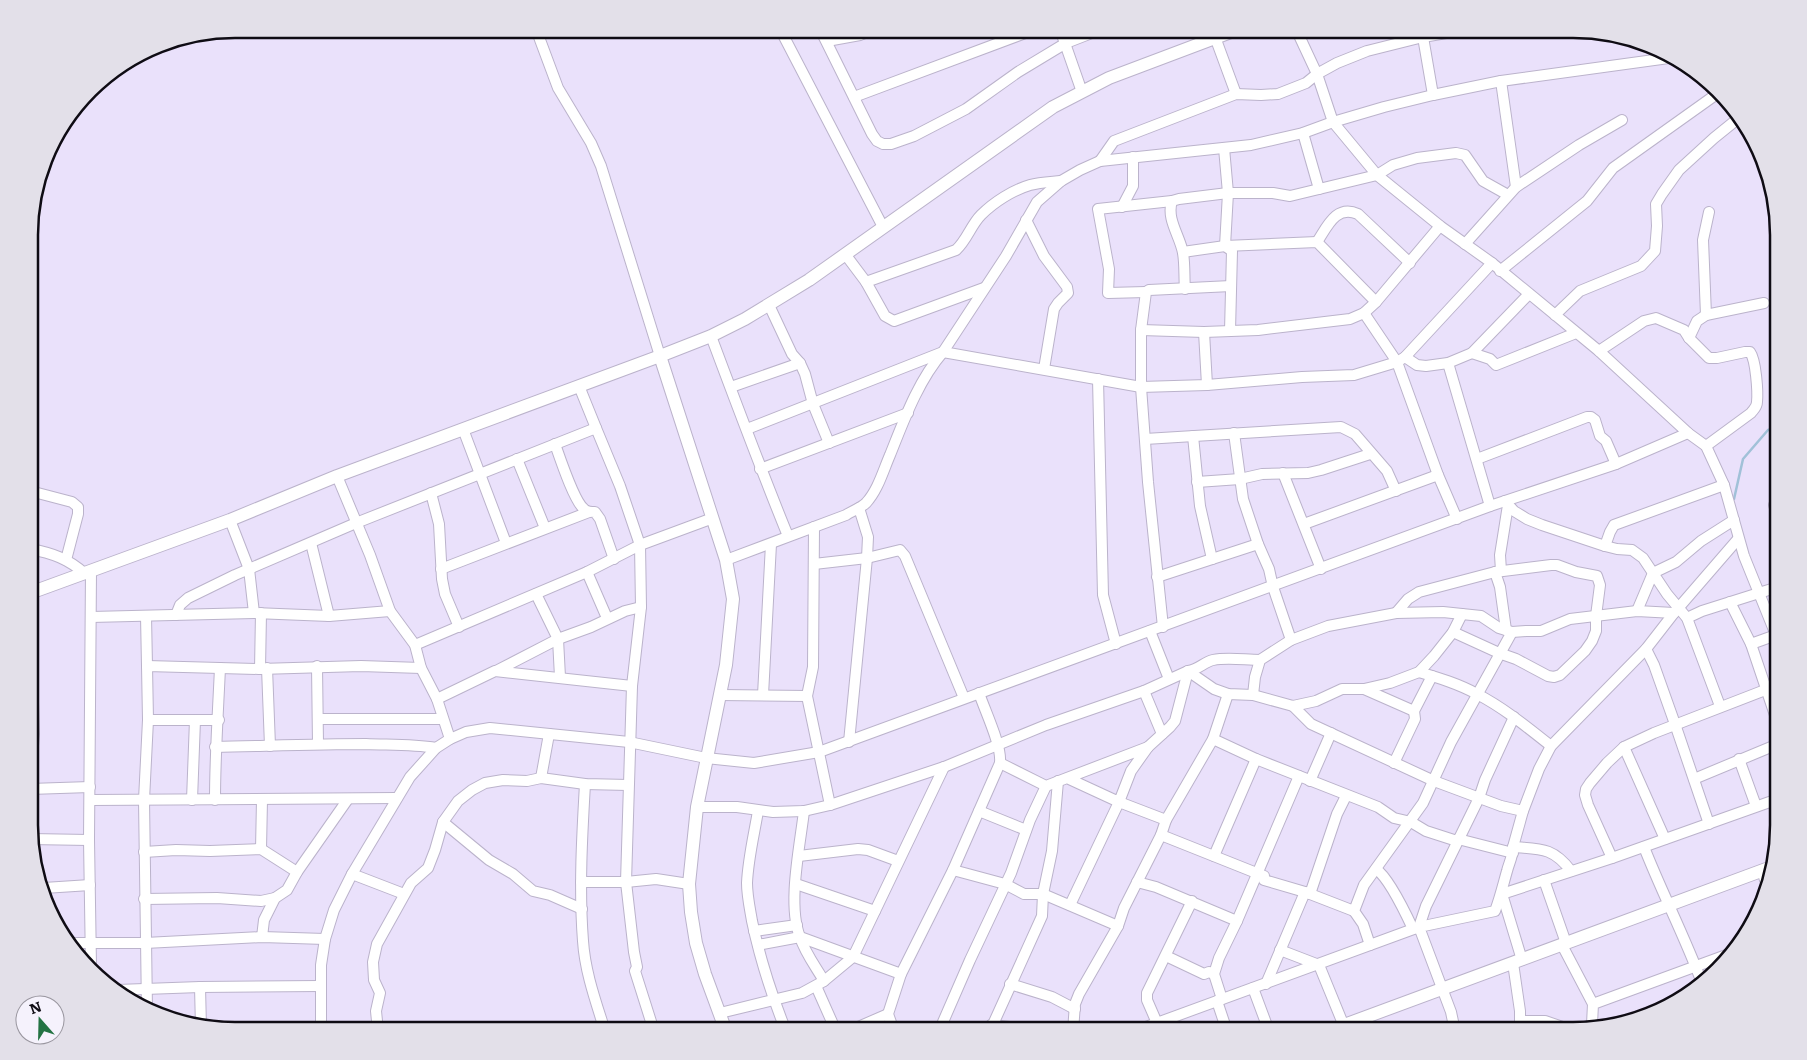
<svg xmlns="http://www.w3.org/2000/svg" width="1807" height="1060" font-family="Literata,serif">
<style>
.lines{fill:none;stroke-linecap:round;stroke-linejoin:round}
.stream{stroke:#a1c1d8;stroke-width:2.5}
.minor-casing{stroke:#bbb3cb;stroke-width:12}
.tertiary-casing{stroke:#bbb3cb;stroke-width:14}
.minor{stroke:#fff;stroke-width:10}
.tertiary{stroke:#fff;stroke-width:12}
.rim{fill:none;stroke:#0f0c14;stroke-width:2.5}
</style>
<rect width="100%" height="100%" fill="#eae1fb"/>
<g class="lines">
<!-- stream -->
<g class="stream">
<polyline points="1767,187 1769,210 1778,231"/>
<polyline points="1734,499 1743,459 1768,430 1778,427"/>
</g>
<!-- minor casing -->
<g class="minor-casing">
<g id="minor">
<polyline points="536,29 558,88 591,143 601,166 660,356"/>
<polyline points="780,29 883,227"/>
<polyline points="820,29 872,134 877,141 883,144 891,144 914,136 966,109 1018,72 1066,43 1102,29"/>
<polyline points="1060,29 1082,92"/>
<polyline points="1296,29 1317,74 1333,122 1377,175 1440,226 1492,263 1599,351 1688,433 1706,446 1724,485 1744,556 1778,640"/>
<polyline points="1215,37 1236,94"/>
<polyline points="1423,37 1433,95"/>
<polyline points="827,41 860,35 875,29"/>
<polyline points="1501,81 1516,187"/>
<polyline points="854,97 1036,29"/>
<polyline points="1303,133 1319,189"/>
<polyline points="1224,148 1228,193 1225,246 1232,251 1230,331"/>
<polyline points="1100,161 1114,141 1236,94 1261,95 1278,94 1306,83 1317,74 1337,63 1367,51 1423,37 1469,29"/>
<polyline points="1122,207 1133,186 1133,157"/>
<polyline points="1026,220 1044,256 1067,287 1068,293 1058,303 1054,309 1044,369"/>
<path d="M1317,242C1327,227 1336,204 1358,214L1410,263"/>
<polyline points="1465,244 1516,187 1579,145 1622,120"/>
<polyline points="1183,252 1225,246 1317,242 1376,302"/>
<polyline points="845,254 866,282 885,316 894,321 984,288"/>
<polyline points="1500,271 1587,201 1613,168 1714,96"/>
<path d="M866,282L956,250C967,240 971,225 981,215C994,202 1013,190 1030,185C1040,182 1051,182 1061,181"/>
<path d="M1185,289C1184,277 1185,265 1183,253C1180,236 1166,219 1172,201L1179,199L1228,193H1273L1290,196L1377,175L1393,165L1417,158L1456,153L1465,155L1483,181L1508,195"/>
<polyline points="1146,292 1108,293 1109,269 1098,209 1172,201"/>
<polyline points="769,305 792,354 800,363 805,374 813,404 829,443"/>
<polyline points="1364,313 1397,362 1438,475 1457,519"/>
<polyline points="1555,315 1580,291 1641,266 1655,251 1657,226 1656,204 1662,194 1679,170 1714,138 1740,117"/>
<polyline points="1706,315 1703,240 1709,212"/>
<polyline points="1141,330 1204,332 1258,330 1350,319 1364,313 1376,302 1440,226"/>
<polyline points="1204,332 1207,385"/>
<path d="M711,336C736,403 761,470 788,536"/>
<polyline points="1689,338 1697,321 1706,315 1764,303"/>
<path d="M1599,351L1644,321L1656,318L1684,330L1689,338L1709,358H1717L1745,352H1750C1756,360 1758,392 1757,402C1757,407 1754,409 1751,413L1706,446"/>
<polyline points="1472,353 1490,359 1496,365 1576,333"/>
<polyline points="1405,357 1417,365 1426,366 1448,363 1472,353 1529,294"/>
<polyline points="1448,363 1490,506"/>
<polyline points="1098,379 1103,595 1116,644"/>
<polyline points="579,386 596,428"/>
<polyline points="731,387 800,363"/>
<polyline points="463,429 506,543"/>
<polyline points="747,429 943,352 1141,387 1207,385 1302,377 1354,375 1397,362 1405,357 1492,263"/>
<polyline points="1234,433 1243,499 1258,544 1269,569 1273,587 1291,640"/>
<polyline points="1193,436 1200,506 1212,559"/>
<polyline points="1145,439 1341,427 1355,434 1387,471 1396,491"/>
<path d="M555,444C560,458 574,501 584,509C587,512 591,512 595,512L600,519L614,559"/>
<polyline points="517,459 545,528"/>
<polyline points="1477,459 1587,417 1591,417 1595,420 1600,436 1606,441 1616,464"/>
<polyline points="760,469 908,413"/>
<polyline points="1283,473 1321,569"/>
<polyline points="337,476 370,555 390,611 415,645 421,668 437,699 450,739"/>
<polyline points="1197,482 1240,479 1262,474 1308,473 1321,470 1370,454"/>
<polyline points="30,491 72,502 78,507 78,514 66,560"/>
<polyline points="431,493 439,524 442,579 445,594 459,627"/>
<polyline points="1778,498 1774,505 1778,518"/>
<polyline points="1505,501 1514,511 1527,519 1542,525 1605,546 1617,549 1632,550 1643,558 1667,594 1687,618 1720,706"/>
<polyline points="230,520 249,569 254,613"/>
<polyline points="1304,524 1438,475"/>
<polyline points="814,527 813,667 807,696 830,805"/>
<polyline points="311,543 329,616"/>
<polyline points="1605,546 1610,532 1614,525 1724,485"/>
<path d="M30,549C52,553 69,559 85,574"/>
<path d="M726,560L846,515C852,511 861,508 866,503C878,490 883,471 890,455C904,420 918,381 943,352L1006,256L1037,202L1061,181L1080,170L1100,161L1251,145L1303,133L1333,122L1384,107L1433,95L1501,81L1676,57"/>
<polyline points="814,564 867,558 900,550 905,556 964,698"/>
<polyline points="441,569 589,512"/>
<polyline points="1501,571 1500,555 1508,505"/>
<polyline points="587,572 607,618"/>
<polyline points="1495,572 1500,587 1506,630"/>
<polyline points="1157,577 1258,544"/>
<polyline points="536,594 558,639 560,677"/>
<polyline points="1730,602 1751,644 1778,724"/>
<polyline points="30,608 34,734 30,781"/>
<polyline points="1637,611 1653,573 1676,562 1701,541 1734,520"/>
<polyline points="1396,613 1408,599 1419,592 1495,572 1551,565 1557,565 1576,572 1597,576 1600,585 1596,616 1596,631 1592,641 1585,651 1560,675 1554,677 1548,676 1516,659 1499,653 1453,632"/>
<polyline points="176,615 180,605 188,598 235,575 356,523 596,428 620,486 640,545 641,607 632,686 626,882 634,952 637,967 635,971 654,1031"/>
<polyline points="146,616 147,666"/>
<polyline points="91,617 254,613 329,616 390,611"/>
<polyline points="1687,618 1702,611 1778,587"/>
<polyline points="1163,627 1148,482 1141,387 1141,330 1146,292 1149,290 1231,286"/>
<polyline points="1150,631 1169,679"/>
<polyline points="1751,644 1776,635"/>
<polyline points="415,645 587,572 640,545 713,518"/>
<polyline points="1646,649 1654,665 1675,724 1709,824"/>
<polyline points="317,666 318,744"/>
<polyline points="267,668 270,746"/>
<polyline points="260,669 261,613"/>
<polyline points="496,671 558,639 591,627 625,611 641,607"/>
<path d="M1419,672C1439,678 1459,684 1477,694C1504,708 1527,727 1551,746"/>
<polyline points="1364,689 1414,711"/>
<polyline points="1144,691 1162,734"/>
<polyline points="720,695 807,696"/>
<polyline points="763,695 771,544"/>
<polyline points="1253,695 1255,677 1260,660 1291,640 1328,626 1396,613 1443,612 1481,616 1499,628 1512,632 1526,631 1541,631 1570,619 1637,611 1674,613"/>
<polyline points="437,699 495,671 632,686"/>
<polyline points="1293,706 1311,724 1434,781 1501,806 1523,811"/>
<polyline points="318,719 443,719"/>
<polyline points="148,720 219,720"/>
<polyline points="1213,739 1256,759 1378,807 1394,818 1411,822 1426,831 1457,841"/>
<polyline points="849,742 867,558 868,537 859,508"/>
<path d="M215,747C266,746 316,744 366,744C390,745 413,744 436,748"/>
<path d="M1148,747L1170,727L1175,721L1188,671C1198,670 1204,662 1213,660C1228,657 1245,660 1260,660"/>
<polyline points="1624,747 1665,839"/>
<polyline points="1739,759 1756,806"/>
<polyline points="1000,763 1046,786 1148,747 1131,771 1119,802 1067,778"/>
<polyline points="1394,763 1415,719 1414,711 1432,676"/>
<polyline points="541,778 549,734"/>
<polyline points="1694,779 1778,744"/>
<polyline points="1310,781 1331,733"/>
<path d="M585,784C582,836 579,889 583,941C585,972 596,1002 605,1031"/>
<polyline points="30,789 90,787"/>
<polyline points="90,800 397,798"/>
<polyline points="192,800 195,720"/>
<path d="M215,800C215,756 218,712 220,668"/>
<polyline points="697,807 737,807 773,812 804,811 830,805 944,767 1046,725 1144,691 1188,671 1214,689 1228,694 1253,695 1293,706 1316,701 1342,689 1364,689 1390,683 1419,672 1434,656 1453,632 1462,614"/>
<path d="M758,811C754,835 748,859 747,883C747,896 750,909 752,921C760,959 772,996 786,1031"/>
<path d="M804,811C800,846 787,905 800,937C805,953 816,967 824,981"/>
<polyline points="979,811 1026,830"/>
<polyline points="443,822 489,860 513,874 533,891 550,895 582,909"/>
<polyline points="1161,835 1264,876 1264,880 1305,892 1354,911"/>
<polyline points="30,839 89,840"/>
<polyline points="1458,839 1513,853"/>
<path d="M1513,847C1540,849 1553,847 1571,871"/>
<path d="M1644,847C1662,893 1685,937 1702,983"/>
<polyline points="261,849 262,800"/>
<polyline points="144,852 176,850 210,851 261,849 297,872"/>
<polyline points="799,856 858,849 868,850 898,861"/>
<polyline points="1214,856 1256,759"/>
<polyline points="1612,858 1588,805 1585,795 1586,789 1590,783 1607,763 1624,747 1654,733 1778,685"/>
<path d="M1376,869C1389,878 1406,914 1413,929"/>
<polyline points="953,870 1005,884 1024,894 1043,894 1118,926"/>
<polyline points="1762,870 1765,880"/>
<polyline points="352,874 404,894"/>
<polyline points="1544,880 1566,943"/>
<polyline points="581,882 626,882 656,879 689,884"/>
<polyline points="1137,882 1156,887 1237,921"/>
<polyline points="796,884 875,911"/>
<polyline points="44,888 90,885"/>
<polyline points="1310,894 1337,814 1346,796"/>
<polyline points="144,899 217,898 261,901 275,898"/>
<polyline points="1070,905 1119,802 1166,820"/>
<polyline points="754,931 797,925"/>
<polyline points="262,937 264,920 275,898 287,890 297,872 348,799"/>
<polyline points="66,943 145,943 262,937 325,939"/>
<polyline points="758,945 800,937 901,974"/>
<polyline points="1370,945 1363,924 1354,911 1364,885 1423,803 1451,742 1512,632"/>
<polyline points="1562,945 1593,1004"/>
<polyline points="1280,950 1319,965 1346,1031"/>
<polyline points="1166,956 1204,974 1209,972 1214,974"/>
<polyline points="1522,960 1502,894 1612,858 1778,799"/>
<polyline points="1513,963 1520,1011 1520,1031"/>
<polyline points="91,966 89,840 91,571"/>
<polyline points="1010,984 1052,997 1075,1009"/>
<polyline points="1266,984 1305,892"/>
<polyline points="816,986 836,1031"/>
<polyline points="200,987 201,1027"/>
<polyline points="1253,988 1269,1031"/>
<polyline points="117,990 200,987 320,986"/>
<polyline points="1222,999 1214,974 1219,958 1237,921 1299,776"/>
<polyline points="1217,1001 1227,1031"/>
<polyline points="147,1010 144,800 148,720 147,666 260,669 361,666 421,668"/>
<polyline points="720,1013 802,993 824,981 853,957 944,767"/>
<polyline points="1520,1021 1545,1021 1574,1031"/>
<polyline points="943,1022 970,960 1011,873 1030,820 1046,786"/>
<polyline points="1157,1023 1147,1000 1147,993 1192,901"/>
<polyline points="991,1025 1049,1031"/>
<polyline points="1589,1030 1592,1024 1593,1004 1732,953"/>
<polyline points="321,1031 321,965 325,939 334,910 352,874 410,777 436,748 450,739 466,732 490,728 629,742 706,758 754,763 819,752 1490,506 1616,464 1688,433"/>
<polyline points="378,1031 376,1011 380,993 374,980 373,962 377,944 411,883 428,868 435,850 443,822 458,801 472,790 485,783 503,780 527,781 541,778 585,784 628,785"/>
<polyline points="849,1031 888,1014"/>
<path d="M894,1031L888,1014L901,974L953,870L1000,763C1002,746 985,711 979,693"/>
<polyline points="990,1031 1042,916 1043,894 1052,851 1058,781"/>
<polyline points="1073,1031 1075,1004 1079,994 1118,926 1124,908 1161,835 1166,820 1213,739 1228,694"/>
<polyline points="1135,1031 1419,927 1426,906 1479,798 1485,780 1514,717"/>
<path d="M1455,1031L1451,1012L1419,927L1495,911C1500,898 1503,885 1507,871C1509,863 1513,856 1513,847L1523,811L1539,769L1551,746L1646,649L1674,613L1738,539"/>
</g>
</g>
<!-- tertiary casing -->
<g class="tertiary-casing">
<g id="tertiary">
<polyline points="660,356 711,336 745,319 809,280 1053,107 1109,78 1239,29"/>
<polyline points="30,593 230,520 337,476 660,356 726,560 733,599 726,665 697,807 689,884 691,912 696,943 705,974 726,1031"/>
<polyline points="1328,1031 1769,868"/>
</g>
</g>
<!-- minor -->
<use href="#minor" class="minor"/>
<!-- tertiary -->
<use href="#tertiary" class="tertiary"/>
</g>
<!-- crop -->
<path d="M0 0H1807V1060H0ZM235 38H1573A197 197 0 0 1 1770 235V825A197 197 0 0 1 1573 1022H235A197 197 0 0 1 38 825V235A197 197 0 0 1 235 38Z" fill="#e3e0e9" fill-rule="evenodd"/>
<path class="rim" d="M235 38H1573A197 197 0 0 1 1770 235V825A197 197 0 0 1 1573 1022H235A197 197 0 0 1 38 825V235A197 197 0 0 1 235 38Z"/>
<!-- north arrow -->
<g transform="translate(40 1020) rotate(340)"><circle r="24" fill="#f5f2fc" stroke="#99969f"/>
<path d="M0-4L9 19L0 12L-9 19Z" fill="#237343"/>
<text y="-8" font-size="14" font-weight="bold" text-anchor="middle" fill="#0f0c14">N</text>
</g>
</svg>
